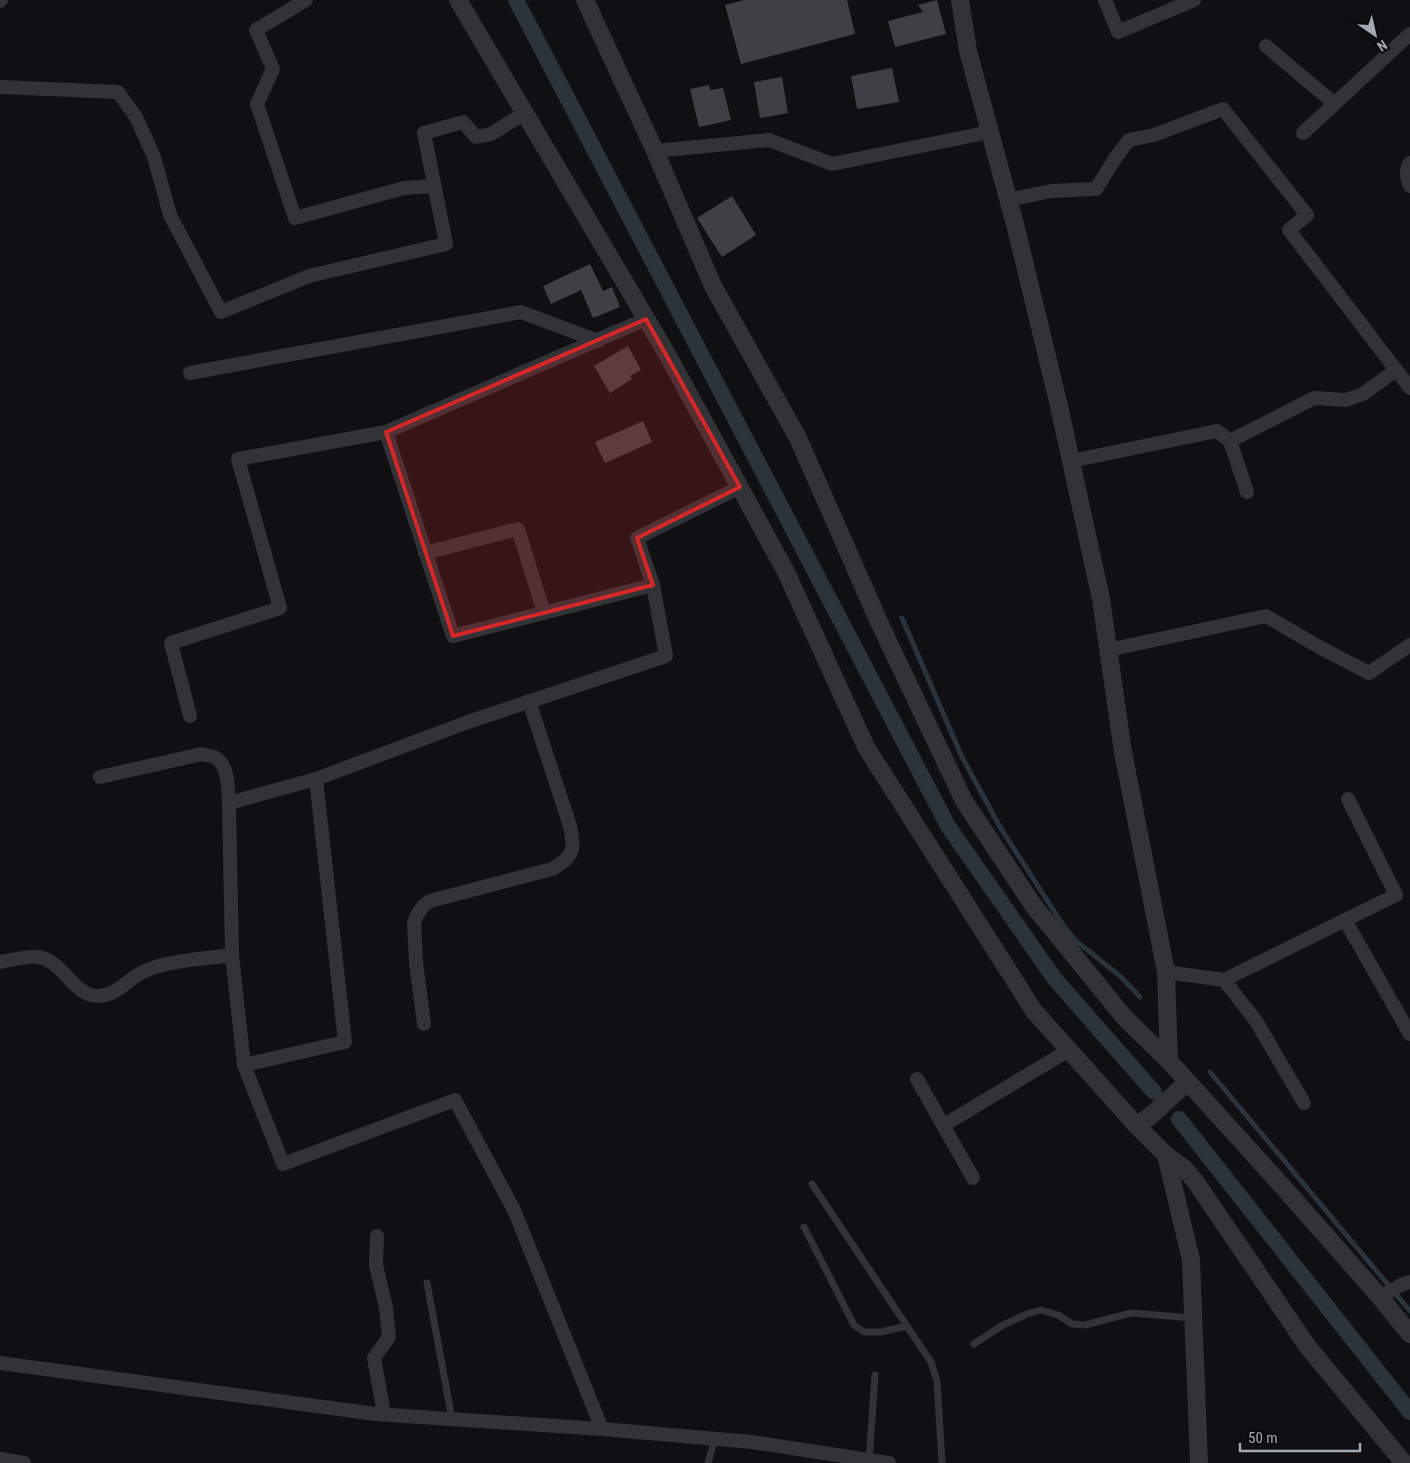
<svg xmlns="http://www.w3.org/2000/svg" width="1410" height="1463" font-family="'Roboto Condensed',sans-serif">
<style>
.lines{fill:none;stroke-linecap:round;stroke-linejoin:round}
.stream{stroke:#2a343a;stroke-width:5}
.canal{stroke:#2a343a;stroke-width:16}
.building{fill:#3f4045}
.service{stroke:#313337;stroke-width:7}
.minor{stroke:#313337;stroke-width:14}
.tertiary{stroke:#313337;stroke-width:18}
.marked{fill:#d62828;fill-opacity:0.2;stroke:#d62828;stroke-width:4;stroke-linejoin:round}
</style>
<rect width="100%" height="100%" fill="#101012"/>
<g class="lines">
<!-- stream -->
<g class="stream">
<polyline points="902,618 962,757 1000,827 1063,925 1076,941 1120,976 1140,997"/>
<polyline points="1210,1072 1410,1311"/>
</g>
<!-- canal -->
<g class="canal">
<polyline points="516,0 948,826 1054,978 1154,1092"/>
<polyline points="1179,1119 1410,1412"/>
</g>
</g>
<!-- building -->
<g class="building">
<polygon points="744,0 847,0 855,34 741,64 725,5"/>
<polygon points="937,0 946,34 895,47 888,21 923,12 918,5"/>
<polygon points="892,68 899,102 857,109 851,76"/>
<polygon points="782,77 788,113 760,118 754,82"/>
<polygon points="709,85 710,90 723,88 731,120 699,127 690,89"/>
<polygon points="732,196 756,235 722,257 697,218"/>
<polygon points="590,264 603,291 612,287 620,307 593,318 581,290 551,304 543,286"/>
<polygon points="628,346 641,370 630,376 632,379 610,393 594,366"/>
<polygon points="643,421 652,442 605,463 595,442"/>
</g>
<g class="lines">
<!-- service -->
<g class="service">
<polyline points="812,1184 931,1362 937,1381 942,1463"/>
<polyline points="804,1227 854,1325 864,1332 881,1332 907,1326"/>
<polyline points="427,1283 452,1419"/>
<polyline points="974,1344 1003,1325 1027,1314 1041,1310 1058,1315 1072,1324 1085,1325 1131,1313 1193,1318"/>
<polyline points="869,1462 875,1375"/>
<polyline points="708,1463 715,1438"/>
</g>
<!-- minor -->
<g class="minor">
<polyline points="306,0 256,30 273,69 257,104 295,218 404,188 434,186"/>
<polyline points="1105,0 1118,32 1194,0"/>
<polyline points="0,1 1,0"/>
<polyline points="1266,46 1335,104"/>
<polyline points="0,87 118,92 136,117 154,157 170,215 221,312 309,276 446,244 424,133 463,122 476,137 491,134 525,113"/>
<polyline points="1303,133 1410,34"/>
<polyline points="655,151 769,140 832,164 990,132"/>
<path d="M1410,163C1405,170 1407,179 1410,186"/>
<polyline points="1008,200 1051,191 1096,189 1116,157 1129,140 1154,135 1223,109 1307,215 1289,230 1410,388"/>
<polyline points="646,319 386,432 453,636 653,585 637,538 740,487"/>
<polyline points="190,373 521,312 598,341"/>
<polyline points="1230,441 1314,398 1346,400 1363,394 1396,370"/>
<polyline points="1071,461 1217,431 1230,441 1247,492"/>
<polyline points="425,553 518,529 544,613"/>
<polyline points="1108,650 1266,616 1321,648 1369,673 1410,645"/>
<polyline points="190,716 171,643 280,608 238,459 386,432"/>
<path d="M100,777L202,754C206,755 211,756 214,757C229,764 228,789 229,803"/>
<polyline points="1345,920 1396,895 1348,799"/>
<polyline points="232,955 244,1065 283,1164 455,1100 514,1210 602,1429"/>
<path d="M0,962C12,960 27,956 38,957C63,960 73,996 98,996C116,996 127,980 141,973C166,960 204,959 232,955L229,803L316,779"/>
<polyline points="1166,972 1224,980 1345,920 1410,1034"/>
<polyline points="1224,980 1256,1021 1304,1103"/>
<path d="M424,1024L416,962L414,923L417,915L424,905L430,901L552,869C574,856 575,851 570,826L529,701"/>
<polyline points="244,1065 345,1042 316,779 468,722 666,656 653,585"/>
<polyline points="917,1079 973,1178"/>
<polyline points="944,1125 1069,1050"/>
<polyline points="377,1236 376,1265 386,1308 389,1337 374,1358 384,1414"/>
<polyline points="1380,1297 1403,1284 1410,1282"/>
<polyline points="0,1363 375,1414 602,1429 752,1442 889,1463"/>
<polyline points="0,1459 24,1463"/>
</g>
<!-- tertiary -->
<g class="tertiary">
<polyline points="458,0 667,354 786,572 866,747 1034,1011 1137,1126 1166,1155 1184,1168 1195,1181 1308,1347 1404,1463"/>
<polyline points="585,0 655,151 713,286 798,438 879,622 964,801 1033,905 1124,1017 1169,1061 1284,1188 1380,1297 1410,1334"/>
<polyline points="960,0 968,51 1016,228 1059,406 1101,599 1123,752 1166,972 1169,1061"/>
<polyline points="1137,1126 1154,1113 1187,1082"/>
<polyline points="1166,1155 1191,1260 1199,1463"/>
</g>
</g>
<!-- marked area -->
<path class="marked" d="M646,319L740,487L637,538L653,585L453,636L386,432Z"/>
<!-- north arrow -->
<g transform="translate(1375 35) rotate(146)" stroke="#0b0b0d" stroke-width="4" paint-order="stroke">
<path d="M0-4L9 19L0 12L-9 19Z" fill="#a1a9b3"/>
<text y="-8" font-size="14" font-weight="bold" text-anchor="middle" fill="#a1a9b3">N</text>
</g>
<!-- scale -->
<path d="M1240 1443v8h120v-8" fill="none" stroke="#a1a9b3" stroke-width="2.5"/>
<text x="1248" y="1443" font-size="15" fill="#a1a9b3" stroke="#0b0b0d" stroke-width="4" paint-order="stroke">50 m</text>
</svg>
